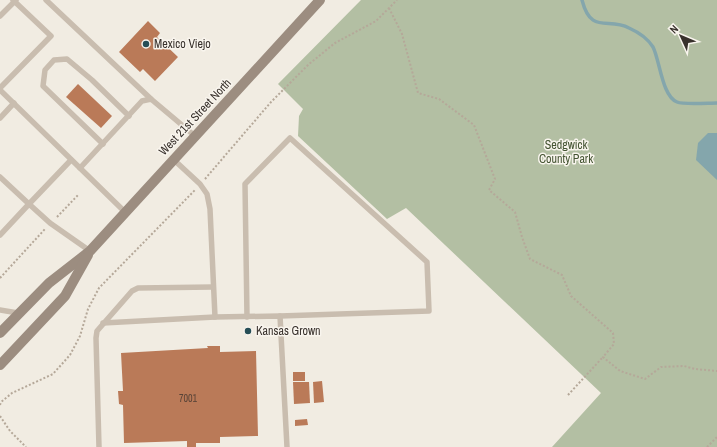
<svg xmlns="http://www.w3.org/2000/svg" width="717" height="447" font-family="'Archivo Narrow',sans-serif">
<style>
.green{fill:#b3bfa3}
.water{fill:#84a6ac}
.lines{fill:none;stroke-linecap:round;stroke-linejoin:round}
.stream{stroke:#84a6ac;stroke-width:3.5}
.building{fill:#ba7a58}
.path{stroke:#b5a899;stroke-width:2;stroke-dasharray:2 2;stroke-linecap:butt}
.service{stroke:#c9bdaf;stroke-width:5.5}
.secondary{stroke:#9c8d80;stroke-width:10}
.poi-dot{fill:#264e56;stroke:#f9f5ee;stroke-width:1.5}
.labels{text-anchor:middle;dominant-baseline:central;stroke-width:3;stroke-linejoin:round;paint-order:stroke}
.number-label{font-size:10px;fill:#584337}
.poi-label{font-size:12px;fill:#38312c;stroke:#f9f5ee;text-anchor:start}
.street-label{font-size:12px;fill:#38312c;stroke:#f9f5ee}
.park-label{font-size:12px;fill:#445432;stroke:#f9f5ee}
</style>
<rect width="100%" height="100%" fill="#f1ece2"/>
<!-- green -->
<polygon class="green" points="361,0 717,0 717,447 552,447 601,393 406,208 387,219 298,136 299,116 303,109 278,84"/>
<!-- water -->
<polygon class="water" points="708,133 717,133 717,180 696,160 698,143"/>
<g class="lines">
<!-- stream -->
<path class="stream" d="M582,0C591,35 608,17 629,28C638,32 648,39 653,47C660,61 662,96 677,102C684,105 708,103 717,103"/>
</g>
<!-- building -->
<g class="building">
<polygon points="148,21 160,33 157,37 178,57 155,81 143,69 140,72 119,52"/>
<polygon points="78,84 112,116 101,128 66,97"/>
<polygon points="207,346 220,346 220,352 256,351 258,436 220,437 220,443 196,443 196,447 187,447 187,441 124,443 123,405 119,404 118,391 123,391 121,353 208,348"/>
<rect x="293" y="372" width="12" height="9"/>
<polygon points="322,381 324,402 314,403 313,382"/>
<polygon points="293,382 309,382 310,403 294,404"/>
<polygon points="307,419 308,425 295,426 295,420"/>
</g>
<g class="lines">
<!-- path -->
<g class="path">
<polyline points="389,8 402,34 418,93 439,99 474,125 495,179 489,190 515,212 522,237 530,259 562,275 571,296 613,333 614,344 603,357 620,371 645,379 661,367 684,366 695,369 717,371"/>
<polyline points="205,179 271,102 309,64 335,43 376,21 397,0"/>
<polyline points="57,217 79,194"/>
<polyline points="0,278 45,229"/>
<polyline points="568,395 603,357"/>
<polyline points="0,405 1,402 12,393 53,374 70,355 80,336 88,309 99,288 195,190"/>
<polyline points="0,416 10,431 26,447"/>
<polyline points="707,447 717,437"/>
</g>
<!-- service -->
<g class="service">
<polyline points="46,0 151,99"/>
<polyline points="0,16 16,0"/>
<polyline points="0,88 51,36 13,0"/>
<polyline points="0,90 125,212"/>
<polyline points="0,118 14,103"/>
<polyline points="103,144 43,86 45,70 54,60 67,59 92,80 129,116"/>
<polyline points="173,159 200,184 207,194 210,209 215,317"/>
<polyline points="80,168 142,101 151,99 195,136"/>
<polyline points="0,177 29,204 71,160"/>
<polyline points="0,235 29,204 50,223 90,251"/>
<polyline points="0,310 18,313"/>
<polyline points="247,317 245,184 290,138 427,262 429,311 280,316"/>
<polyline points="103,323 215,317 280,316 287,447"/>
<polyline points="99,447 96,338 97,331 132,291 138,288 213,287"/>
</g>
<!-- secondary -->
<g class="secondary">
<polyline points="0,333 49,283 90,251 320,0"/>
<polyline points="0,365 65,296 88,255"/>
</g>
</g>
<!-- markers -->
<g class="poi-dot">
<circle cx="146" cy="44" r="4"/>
<circle cx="248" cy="331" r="4"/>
</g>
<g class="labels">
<!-- number labels -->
<g class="number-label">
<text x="188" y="398">7001</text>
</g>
<!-- poi labels -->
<g class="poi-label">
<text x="154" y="44">Mexico Viejo</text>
<text x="256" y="331">Kansas Grown</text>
</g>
<!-- street labels -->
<g class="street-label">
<text transform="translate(195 117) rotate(-47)">West 21st Street North</text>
</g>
<!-- park labels -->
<g class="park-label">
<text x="566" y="145">Sedgwick<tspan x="566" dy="14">County Park</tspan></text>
</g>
</g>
<!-- north arrow -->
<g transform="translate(681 36) rotate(314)" stroke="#f9f5ee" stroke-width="3" paint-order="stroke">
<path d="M0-3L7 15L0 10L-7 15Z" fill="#38312c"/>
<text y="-6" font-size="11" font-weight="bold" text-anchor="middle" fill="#38312c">N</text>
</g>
</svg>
